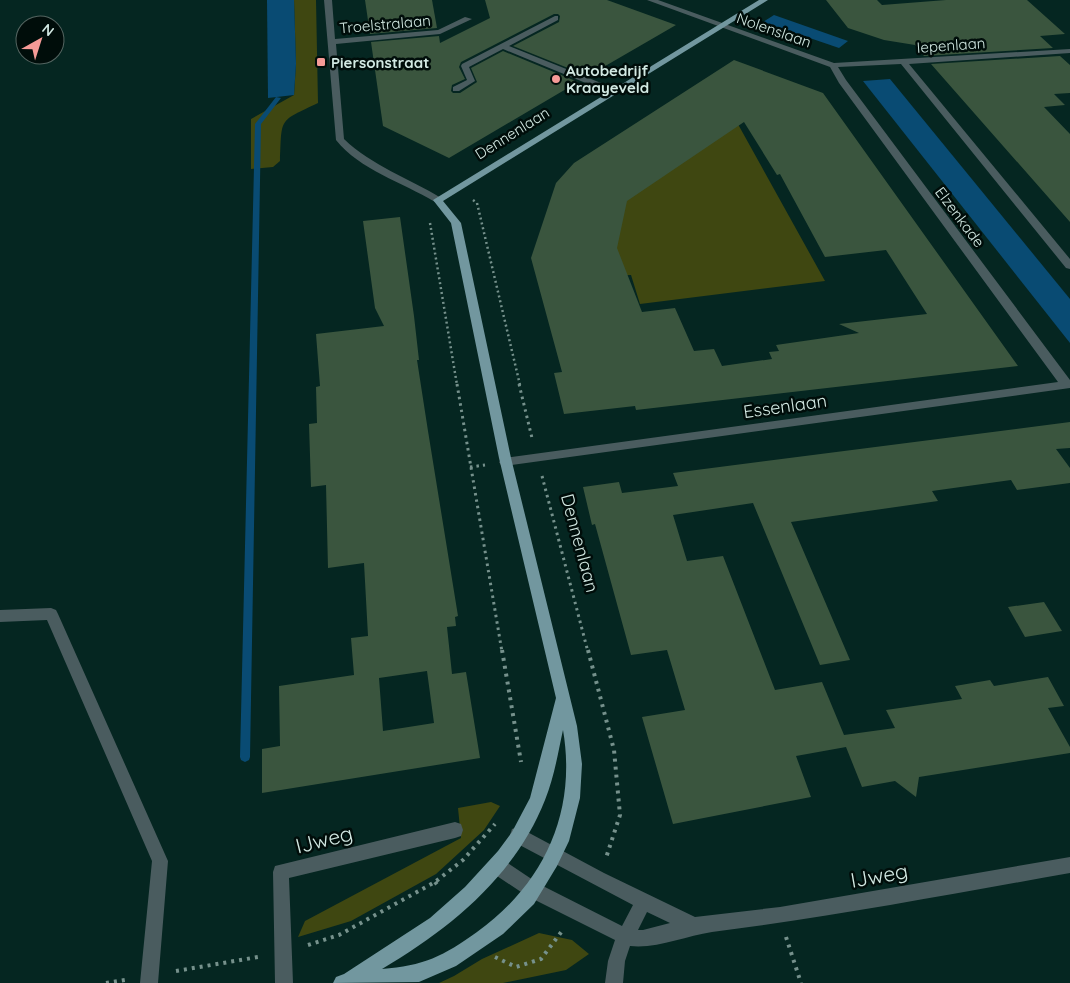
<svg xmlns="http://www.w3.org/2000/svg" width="1070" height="983" font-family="Quicksand,sans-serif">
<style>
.green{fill:#3f4711}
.water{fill:#094b73}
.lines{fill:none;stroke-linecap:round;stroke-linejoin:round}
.stream{fill:#094b73;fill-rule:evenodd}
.building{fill:#3a553e;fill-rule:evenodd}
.path-far2{stroke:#76918c;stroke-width:2.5;stroke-dasharray:2 3;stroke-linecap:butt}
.path-far1{stroke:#76918c;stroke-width:3;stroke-dasharray:2.5 4;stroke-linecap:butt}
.path{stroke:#76918c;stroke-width:4;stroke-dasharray:3 5;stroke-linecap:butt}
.minor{fill:#4a5c5f;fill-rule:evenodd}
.major{fill:#72979f;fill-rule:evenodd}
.poi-dot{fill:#f59b97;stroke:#000d0a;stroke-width:2}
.labels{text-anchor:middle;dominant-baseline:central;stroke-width:5;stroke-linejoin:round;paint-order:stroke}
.far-street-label{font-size:15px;fill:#d2e9e3;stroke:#000d0a}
.far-poi-label{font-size:15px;font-weight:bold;fill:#d2e9e3;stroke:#000d0a;text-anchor:start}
.street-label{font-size:18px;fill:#d2e9e3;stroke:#000d0a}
.near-street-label{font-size:21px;fill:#d2e9e3;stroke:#000d0a}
</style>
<rect width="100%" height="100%" fill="#052621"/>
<!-- green -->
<g class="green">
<path d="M294,0H316L318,103C278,122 282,117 280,161L273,167L251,169V119L294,95L296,64Z"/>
<polygon points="734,117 825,281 640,304 631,275 605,276 613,211"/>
<polygon points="491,802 500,806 484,830 436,874 351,921 298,937 305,921 461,838 458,808"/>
<polygon points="539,933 572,940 589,954 566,970 503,983 439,983 454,976 482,959"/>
</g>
<!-- water -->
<g class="water">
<polygon points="267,0 294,0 296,64 294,95 268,98"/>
<polygon points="774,15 848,41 839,48 763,22"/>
<polygon points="890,79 1070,299 1070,343 863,81"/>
</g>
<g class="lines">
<!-- stream -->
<polygon class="stream" points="276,97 281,98 261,124 250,757 249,760 245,762 241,760 240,757 255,124"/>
</g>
<!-- building -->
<g class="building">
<polygon points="365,0 432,0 437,28 370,34"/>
<polygon points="485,0 607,0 676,25 588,76 513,46 559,22 560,16 558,14 554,14 461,62 459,67 465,79 452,85 451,91 453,93 460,93 477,82 471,68 503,51 578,82 449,158 383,126 371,42 439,36 440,43 490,18"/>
<polygon points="826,0 877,0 882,5 946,0 1027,0 1065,34 1040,36 1053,48 924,56 915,45 884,40 848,28"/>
<polygon points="1060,56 1070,65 1070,93 1054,94 1065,105 1044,107 1070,134 1070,222 931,64"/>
<path d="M734,60L823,93L1018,366L636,410L635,406L564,414L554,373L562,372L531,258L556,183L574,163ZM744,122L777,175L780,174L825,257L886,250L927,314L839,324L859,333L776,345L779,351L769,352L772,359L722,366L714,349L694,351L675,308L642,312L617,248L627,201Z"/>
<path d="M400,217L414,316L419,360H417L428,431L458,616L455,617L456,626L447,627L452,674L466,672L480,758L262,793V749L280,746L279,686L354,675L351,638L368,636L364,563L328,568L326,485L311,487L309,424L317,423L316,387L320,386L316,334L384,326L375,308L363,221ZM427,671L434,723L383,731L379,678Z"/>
<polygon points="1070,422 1070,448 1056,449 1070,468 1070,483 1017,490 1011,480 932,491 938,501 791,522 850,660 820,665 753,503 673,515 687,561 723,556 775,690 822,682 844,735 895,728 886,710 962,699 955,686 990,680 994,686 1048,677 1064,706 1048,708 1070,747 1070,753 919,777 916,797 895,781 862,787 846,747 796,756 811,797 673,824 642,717 685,710 667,650 631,655 595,524 592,525 583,487 619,482 622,493 678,486 673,473"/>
<polygon points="1044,602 1062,631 1025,637 1008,607"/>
</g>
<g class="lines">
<!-- path-far2 -->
<g class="path-far2">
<polyline points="473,200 477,203 520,385"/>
<polyline points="430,223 457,385"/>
</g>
<!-- path-far1 -->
<g class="path-far1">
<polyline points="457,384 502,652"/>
<polyline points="519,384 532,438"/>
<polyline points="470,467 485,465"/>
<polyline points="542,476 588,652"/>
</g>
<!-- path -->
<g class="path">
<polyline points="502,650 521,762"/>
<polyline points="588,650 614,750 620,815 606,858"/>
<polyline points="435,882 440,888"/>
<polyline points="786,937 801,983"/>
<polyline points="308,945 339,935 435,882 463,860 495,824"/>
<polyline points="495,957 516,967 541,959 562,931"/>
<polyline points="176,971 258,957"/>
<polyline points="106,983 125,980"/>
</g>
<!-- minor -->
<g class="minor">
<path d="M324,0H332L335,39L438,30L465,17L472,19L440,34L336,44L344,139C372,166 409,178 441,198V202H435C402,182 360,170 336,140Z"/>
<polygon points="647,0 658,0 834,63 1070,49 1070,53 909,64 1070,259 1070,269 1066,268 901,64 838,67 846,80 1070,380 1070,388 505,466 501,465 499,462 505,458 1058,382 839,83 830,67"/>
<polygon points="555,16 558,16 558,20 509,46 616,89 616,93 610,93 503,49 469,67 475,81 459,91 453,91 453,87 467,80 461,66 462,64"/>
<polygon points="51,608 56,610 58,614 168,861 158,983 140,983 152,861 47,620 0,622 0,610"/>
<polygon points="455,822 461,824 463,830 461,836 455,838 289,878 293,983 275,983 273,872 275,866"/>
<path d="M518,827L604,873L695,917L780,907L1070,857V873C951,894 832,917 712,932C685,936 657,949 630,946L625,961L623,983H605L608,961L615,940L527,896L491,872L489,866L491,860L497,858L503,860L539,884L622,926L633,905L512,841L510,835L512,829ZM647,912L670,923L643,930H638Z"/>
</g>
<!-- major -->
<path class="major" d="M759,0H768L443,201L461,223L511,458L577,726L582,764L580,798L569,841L557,866L534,904L503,934L456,966L419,982L333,983L336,977L344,974L430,918L465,887L498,851L512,832L530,798L556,698L499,458L451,223L433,200ZM563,730C577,812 544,884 477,932C444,956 423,966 382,969C451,928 515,876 545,800C554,778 558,753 563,730Z"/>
</g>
<!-- markers -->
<g class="poi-dot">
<rect x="316" y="57" width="10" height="10" rx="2.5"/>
<circle cx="556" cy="79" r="5"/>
</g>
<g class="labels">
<!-- far-street labels -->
<g class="far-street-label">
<text transform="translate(385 24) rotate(-5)">Troelstralaan</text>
<text transform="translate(774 30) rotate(19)">Nolenslaan</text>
<text transform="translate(951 45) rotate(-4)">Iepenlaan</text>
<text transform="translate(512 133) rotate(-32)">Dennenlaan</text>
<text transform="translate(960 217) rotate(53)">Elzenkade</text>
</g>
<!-- far-poi labels -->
<g class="far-poi-label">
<text x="331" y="62">Piersonstraat</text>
<text x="566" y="70">Autobedrijf<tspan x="566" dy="17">Kraayeveld</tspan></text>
</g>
<!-- street labels -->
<g class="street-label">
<text transform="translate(785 406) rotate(-8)">Essenlaan</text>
<text transform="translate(580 543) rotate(75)">Dennenlaan</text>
</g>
<!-- near-street labels -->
<g class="near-street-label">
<text transform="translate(324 839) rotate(-14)">IJweg</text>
<text transform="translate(879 875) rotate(-10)">IJweg</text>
</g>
</g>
<!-- north arrow -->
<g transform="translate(40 40) rotate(39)"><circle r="24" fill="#000d0a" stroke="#546561"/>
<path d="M0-4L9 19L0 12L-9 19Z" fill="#f59b97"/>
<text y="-8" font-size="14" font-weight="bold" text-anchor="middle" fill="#d2e9e3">N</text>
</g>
</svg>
